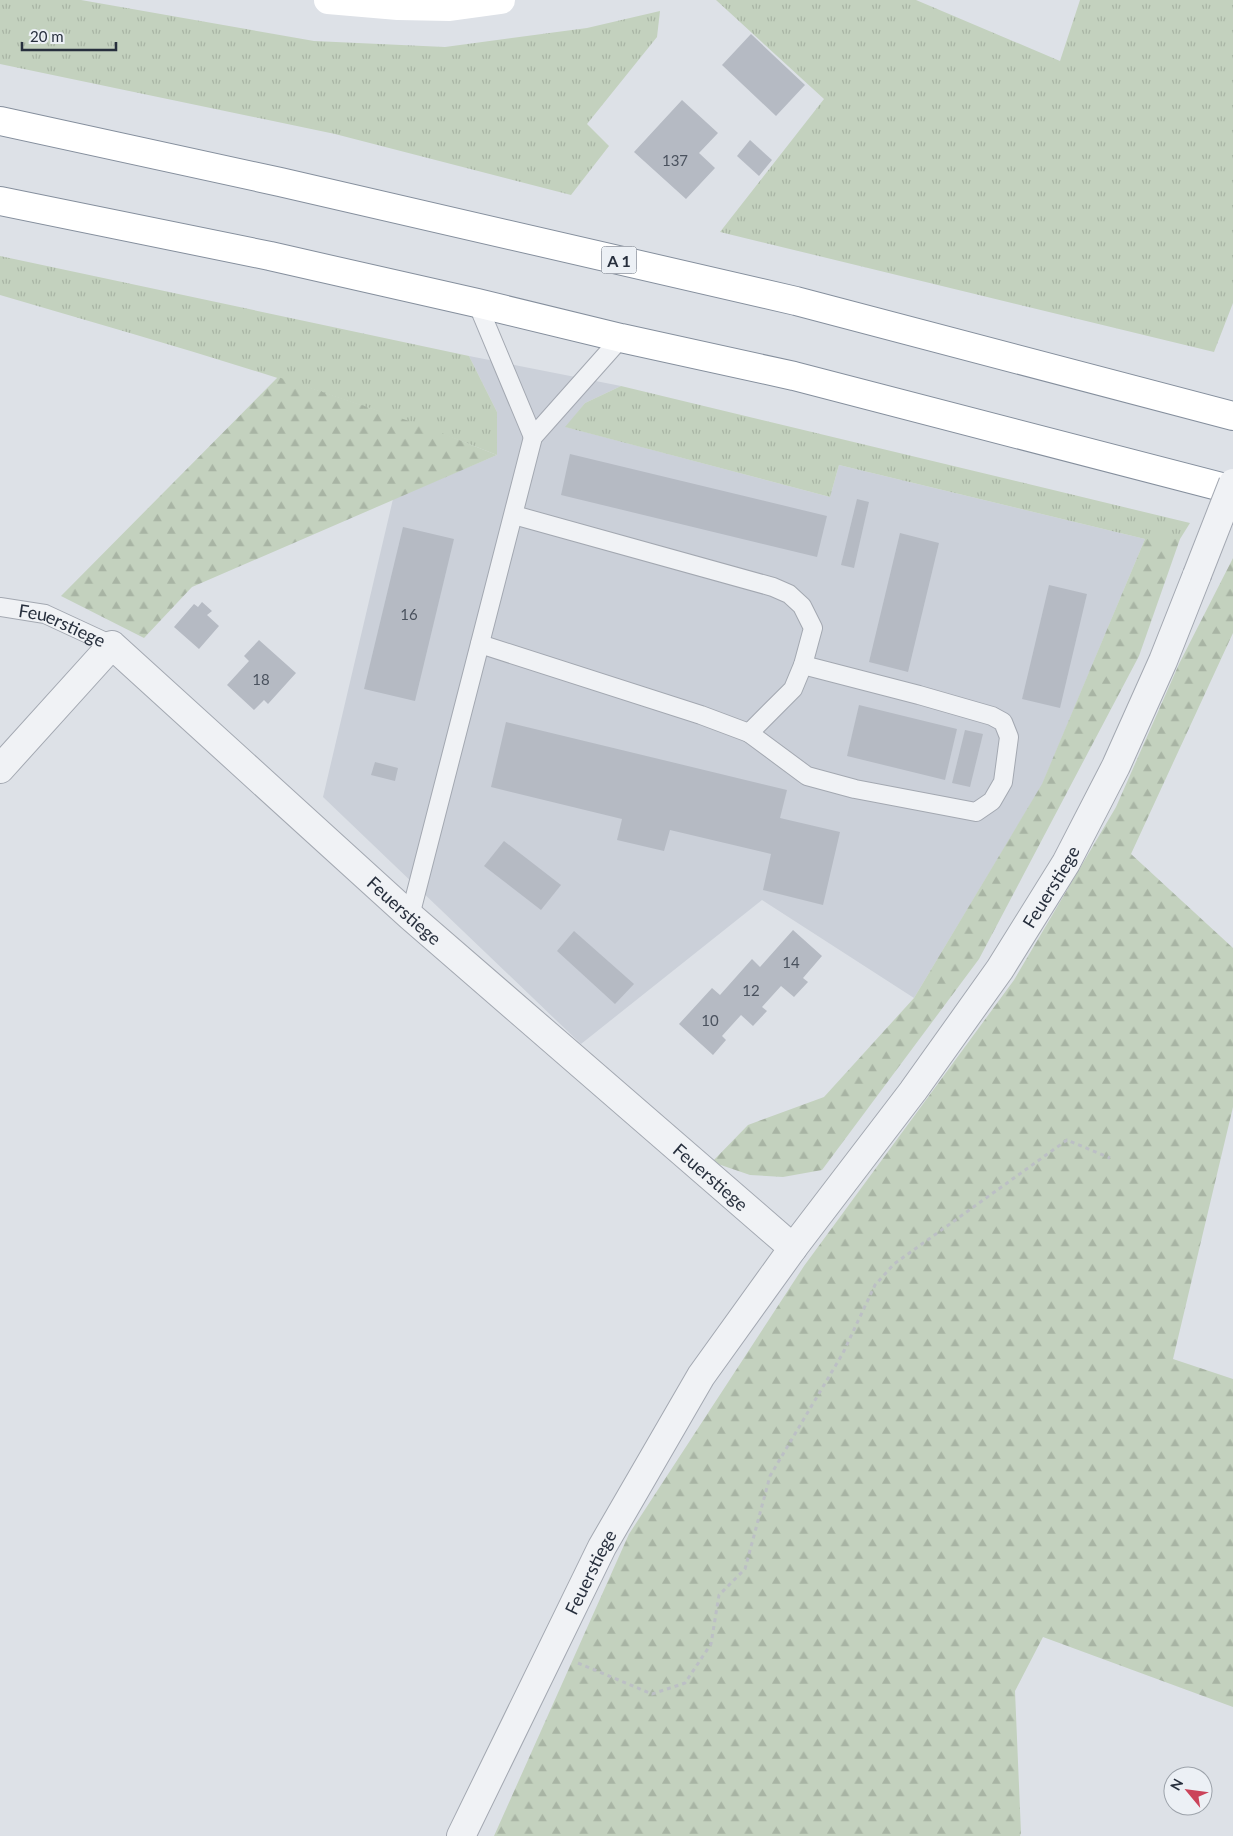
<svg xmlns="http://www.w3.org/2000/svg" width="1233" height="1836" font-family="Lato,sans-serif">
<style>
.built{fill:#cbd0d9}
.grass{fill:url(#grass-tufts)}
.forest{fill:url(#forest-firs)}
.building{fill:#b5bac3}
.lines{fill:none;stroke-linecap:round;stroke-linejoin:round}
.service-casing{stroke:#a3a8b1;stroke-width:20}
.minor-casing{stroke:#a3a8b1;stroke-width:30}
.motorway-casing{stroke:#858f9d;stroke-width:30}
.path{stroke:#bcbfc5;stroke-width:3;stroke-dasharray:4 4;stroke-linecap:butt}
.service{stroke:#f0f2f5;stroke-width:18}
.minor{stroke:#f0f2f5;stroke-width:28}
.secondary{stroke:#fff;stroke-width:28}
.motorway{stroke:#fff;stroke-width:28}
.minor-bridge-casing{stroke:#a3a8b1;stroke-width:30;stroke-linecap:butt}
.minor-bridge{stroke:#f0f2f5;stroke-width:28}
.labels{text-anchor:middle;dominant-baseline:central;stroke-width:5;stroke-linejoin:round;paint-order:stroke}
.number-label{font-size:15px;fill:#4a525e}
.shield{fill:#ecf0f5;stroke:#626974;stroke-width:1}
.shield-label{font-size:16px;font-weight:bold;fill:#272f3d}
.street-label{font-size:18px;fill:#272f3d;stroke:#ecf0f5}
</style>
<defs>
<pattern id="grass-tufts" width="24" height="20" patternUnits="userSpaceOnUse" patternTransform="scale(1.25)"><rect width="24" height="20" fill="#c3d1be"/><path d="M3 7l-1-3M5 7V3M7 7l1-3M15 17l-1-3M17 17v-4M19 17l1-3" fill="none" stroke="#a8b4a4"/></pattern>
<pattern id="forest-firs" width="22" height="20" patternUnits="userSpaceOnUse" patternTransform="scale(1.25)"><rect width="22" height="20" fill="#c3d1be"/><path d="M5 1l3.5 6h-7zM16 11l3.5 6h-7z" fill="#a8b4a4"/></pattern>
</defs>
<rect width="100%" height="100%" fill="#dde1e7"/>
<!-- built -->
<polygon class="built" points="469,356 621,386 585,403 566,427 830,497 839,465 1145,539 1042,785 914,998 762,900 581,1044 323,797 393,499 497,455 497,412"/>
<!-- grass -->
<g class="grass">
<polygon points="0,0 81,0 314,41 445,47 587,28 660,11 657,37 587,124 609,146 571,195 335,134 0,64"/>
<polygon points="716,0 916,0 1060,61 1080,0 1233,0 1233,303 1214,352 720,232 824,99"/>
<path d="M0,256L469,356L497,412V455C335,391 167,344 0,295Z"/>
<polygon points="621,386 1190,523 1180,539 1145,539 839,465 830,497 565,427 585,403"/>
</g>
<!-- forest -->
<g class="forest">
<polygon points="278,377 424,426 497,455 192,587 144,638 61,596"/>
<polygon points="1145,539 1180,539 1139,656 979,959 822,1170 783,1177 750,1175 712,1162 748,1125 824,1097 914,998 1042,784"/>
<polygon points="1233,558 1233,633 1131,854 1233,948 1233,1107 1173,1359 1233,1379 1233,1707 1043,1637 1015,1691 1021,1833 1020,1836 494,1836 629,1534 804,1266 1014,980 1116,807 1179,664"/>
</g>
<!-- building -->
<g class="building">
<polygon points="751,34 805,85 776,116 722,65"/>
<polygon points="682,100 718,133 699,153 715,168 686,199 634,152"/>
<polygon points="750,140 772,160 759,176 737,156"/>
<polygon points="570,454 827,516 817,557 561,495"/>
<polygon points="857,499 869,502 854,568 841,565"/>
<polygon points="403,527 454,539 415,701 364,689"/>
<polygon points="900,533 939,543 908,672 869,662"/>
<polygon points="1049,585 1087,594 1060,708 1022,699"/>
<polygon points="202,602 212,611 207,615 219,626 199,649 174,627 194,604 198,607"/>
<polygon points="259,640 296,673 268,704 264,700 254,710 227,685 249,661 244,656"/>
<polygon points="859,705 957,729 945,780 847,756"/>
<polygon points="506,722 787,790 780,818 840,832 823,905 763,890 771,854 670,830 664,851 617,840 622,819 491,787"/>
<polygon points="965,730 983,734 970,787 952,783"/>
<polygon points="375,762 398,768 395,781 371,775"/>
<polygon points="504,841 561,885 541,910 484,866"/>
<polygon points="793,930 822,956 803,978 808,982 794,997 781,986 762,1007 767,1011 753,1026 741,1015 722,1036 726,1040 713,1055 679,1024 712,988 720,995 752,959 760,967"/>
<polygon points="574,931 634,984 615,1004 557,951"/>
</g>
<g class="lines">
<!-- service casing -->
<g class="service-casing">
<g id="service">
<polyline points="477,303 533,437"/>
<path id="s1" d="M0,607L45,614L112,645"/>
<polyline points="480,644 701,715 749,733 793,689 803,665 813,628 802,606 789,594 773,587 514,515"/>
<polyline points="749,733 807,776 855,789 976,812 992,801 1003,782 1009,737 1003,722 992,716 919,695 803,665"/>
<polyline points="410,916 533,437 621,338"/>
</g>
</g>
<!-- minor casing -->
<g class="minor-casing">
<g id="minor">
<path id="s2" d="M0,769L112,645L410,916L793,1248"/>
<path id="s3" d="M461,1836L602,1547L701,1376L793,1248L913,1091L1000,969L1066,863L1116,766L1163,661L1197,575"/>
</g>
</g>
<!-- motorway casing -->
<g class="motorway-casing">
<g id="motorway">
<polyline points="0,121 280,182 796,301 1233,416"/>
<polyline points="0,201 270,256 477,303 621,338 794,376 1233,490"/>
</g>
</g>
<!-- path -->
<polyline class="path" points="578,1663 652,1694 685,1683 711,1644 719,1595 745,1569 770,1476 843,1353 875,1285 894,1264 1067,1140 1110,1158"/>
<!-- service -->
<use href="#service" class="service"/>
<!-- minor -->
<use href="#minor" class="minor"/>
<!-- secondary -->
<polyline class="secondary" points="328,0 398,6 450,7 501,0"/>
<!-- motorway -->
<use href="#motorway" class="motorway"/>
<!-- minor-bridge casing -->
<g class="minor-bridge-casing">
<polyline id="minor-bridge" points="1197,575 1233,483"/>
</g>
<!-- minor-bridge -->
<use href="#minor-bridge" class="minor-bridge"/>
</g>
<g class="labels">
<!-- number labels -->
<g class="number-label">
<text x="675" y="160">137</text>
<text x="409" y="614">16</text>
<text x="261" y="679">18</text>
<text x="791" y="962">14</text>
<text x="751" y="990">12</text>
<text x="710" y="1020">10</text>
</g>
<!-- shield labels -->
<rect class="shield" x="601.5" y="246.5" width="35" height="27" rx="4"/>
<g class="shield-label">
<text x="619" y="260">A 1</text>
</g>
<!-- street labels -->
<g class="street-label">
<text stroke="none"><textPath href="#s1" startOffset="65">Feuerstiege</textPath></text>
<text stroke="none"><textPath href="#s3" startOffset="1121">Feuerstiege</textPath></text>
<text stroke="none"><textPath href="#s2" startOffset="562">Feuerstiege</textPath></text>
<text stroke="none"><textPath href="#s2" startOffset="968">Feuerstiege</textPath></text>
<text stroke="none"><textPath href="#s3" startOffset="294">Feuerstiege</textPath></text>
</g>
</g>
<!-- north arrow -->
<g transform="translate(1188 1791) rotate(299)"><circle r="24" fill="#ecf0f5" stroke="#9da3ab"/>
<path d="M0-4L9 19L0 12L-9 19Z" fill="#cb435a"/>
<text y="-8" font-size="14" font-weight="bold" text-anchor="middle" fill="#272f3d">N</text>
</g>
<!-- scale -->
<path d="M22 42v8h94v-8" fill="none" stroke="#272f3d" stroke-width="2.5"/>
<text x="30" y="42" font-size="15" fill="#272f3d" stroke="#ecf0f5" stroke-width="4" paint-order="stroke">20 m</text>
</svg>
